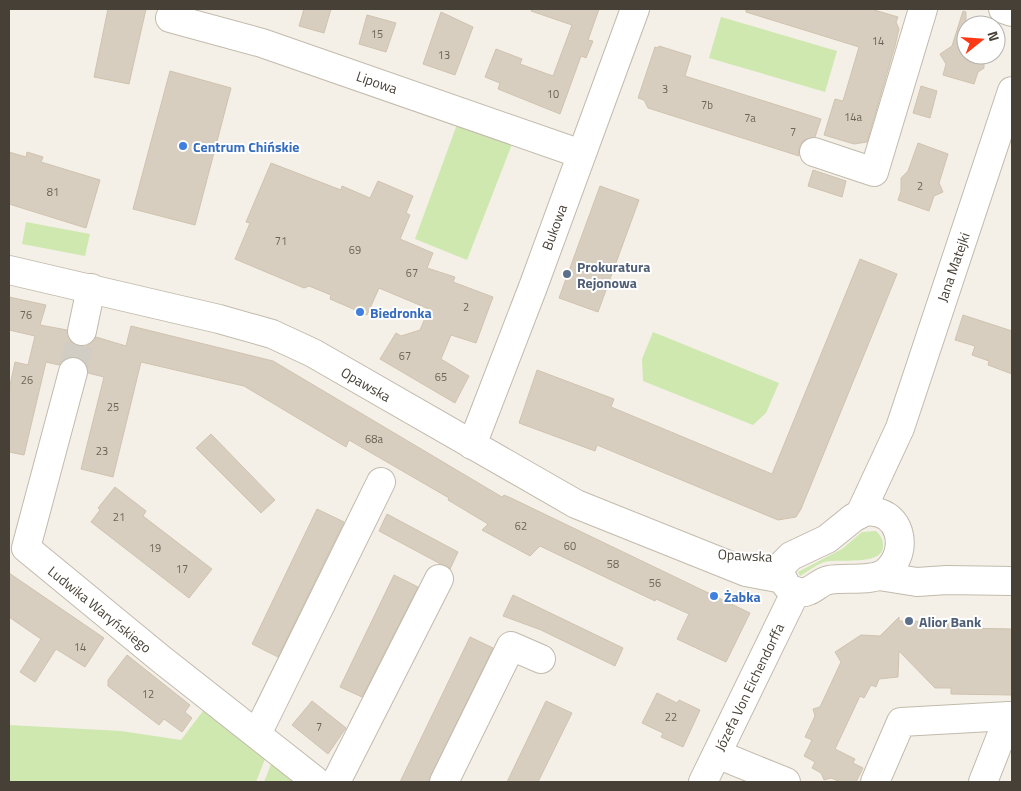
<svg xmlns="http://www.w3.org/2000/svg" width="1021" height="791" font-family="'Titillium Web',sans-serif">
<style>
.green{fill:#cee8af}
.building{fill:#d8cebf;stroke:#d0c3af}
.lines{fill:none;stroke-linecap:round;stroke-linejoin:round}
.minor-tunnel{stroke:#d1cdc4;stroke-width:28;stroke-dasharray:28 14;stroke-linecap:butt}
.minor-casing{stroke:#c2baac;stroke-width:30}
.minor{stroke:#fff;stroke-width:28}
.shop-dot{fill:#3f7fe0;stroke:#fff;stroke-width:2}
.service-dot{fill:#5c6f8a;stroke:#fff;stroke-width:2}
.labels{text-anchor:middle;dominant-baseline:central;stroke-width:4;stroke-linejoin:round;paint-order:stroke}
.number-label{font-size:11px;fill:#6b6458}
.street-label{font-size:14px;fill:#474036;stroke:#fff}
.shop-label{font-size:14px;font-weight:bold;fill:#366cbe;stroke:#fff;text-anchor:start}
.service-label{font-size:14px;font-weight:bold;fill:#4e5e75;stroke:#fff;text-anchor:start}
</style>
<rect width="100%" height="100%" fill="#f4f0e7"/>
<!-- green -->
<g class="green">
<polygon points="721,17 837,51 825,92 709,58"/>
<polygon points="459,119 514,139 467,260 415,239"/>
<polygon points="26,222 90,234 85,256 22,244"/>
<polygon points="653,332 779,383 766,413 753,425 643,381 642,359"/>
<path d="M876,531C880,535 883,539 883,545C884,567 838,558 824,562C816,565 808,571 800,576L798,572L842,549L862,532Z"/>
<polygon points="206,707 267,754 256,782 9,782 9,725 121,731 181,740"/>
<polygon points="273,759 301,782 264,782"/>
</g>
<!-- building -->
<g class="building">
<polygon points="108,9 146,9 129,84 94,77"/>
<polygon points="304,9 331,9 324,33 299,26"/>
<polygon points="532,9 599,9 588,40 593,41 586,58 581,56 560,114 498,89 500,83 485,77 496,49 522,59 520,64 553,76 572,25 531,11"/>
<polygon points="746,9 871,9 898,17 896,22 899,29 895,46 867,142 854,144 824,135 835,99 843,101 859,47 746,12"/>
<polygon points="963,11 966,12 966,55 982,55 984,62 984,68 978,72 974,84 943,75 946,64 940,54 952,46"/>
<polygon points="441,12 473,27 455,75 423,64"/>
<polygon points="367,15 396,23 386,52 359,44"/>
<polygon points="659,46 691,56 685,76 821,119 815,137 803,141 799,148 799,156 648,108 644,100 638,98 655,47 658,48"/>
<polygon points="170,71 231,88 195,225 133,209"/>
<polygon points="921,86 937,91 930,118 913,113"/>
<polygon points="918,143 948,154 939,183 943,192 934,196 929,211 898,200 901,191 901,178 908,171"/>
<polygon points="9,152 26,157 27,152 43,157 41,162 100,180 86,228 9,204"/>
<polygon points="271,163 341,190 342,186 370,198 378,181 413,196 406,213 410,215 400,239 433,253 427,268 455,277 453,282 493,297 476,343 451,335 441,359 469,376 455,403 380,359 396,333 401,336 420,330 429,309 379,288 367,315 330,299 331,295 309,286 304,288 235,259 250,223 246,222"/>
<polygon points="813,170 846,181 842,197 808,186"/>
<polygon points="600,186 639,200 598,312 559,298"/>
<polygon points="860,259 897,274 801,509 796,517 778,520 597,445 595,451 519,423 537,370 614,399 611,407 772,474"/>
<polygon points="9,297 46,305 40,325 67,330 71,342 78,346 87,346 96,337 126,346 131,326 273,361 502,497 504,495 511,498 750,613 726,662 677,639 689,614 656,599 655,601 540,546 530,556 482,530 488,524 448,500 449,498 349,440 346,447 244,386 141,362 113,477 81,469 104,377 88,373 84,361 77,357 68,357 59,365 46,362 24,455 9,452 9,390 15,362 28,365 35,336 9,330"/>
<polygon points="963,315 1012,331 1012,374 988,365 989,361 972,355 975,346 955,340"/>
<polygon points="211,434 275,500 261,513 196,448"/>
<polygon points="115,487 146,511 143,516 212,569 189,598 91,522 100,510 98,508"/>
<polygon points="317,509 344,522 278,657 252,644"/>
<polygon points="387,514 458,552 450,569 379,531"/>
<polygon points="9,573 104,638 85,667 56,649 35,682 20,672 41,639 9,617"/>
<polygon points="394,575 418,587 362,697 340,687"/>
<polygon points="513,595 623,648 615,666 541,630 503,616"/>
<polygon points="899,617 899,621 958,622 958,628 1012,629 1012,695 951,694 951,688 935,688 899,651 898,677 879,679 876,687 871,685 864,698 860,696 835,749 855,759 853,763 863,768 856,782 841,782 831,778 824,780 821,773 812,768 815,762 804,756 812,740 805,737 815,716 813,709 820,707 841,662 835,652 861,635 880,636"/>
<polygon points="470,637 493,648 428,782 400,782"/>
<polygon points="127,655 190,705 185,712 192,718 182,732 164,719 159,725 108,686 108,680"/>
<polygon points="657,693 677,703 679,700 700,710 683,747 661,737 663,733 642,723"/>
<polygon points="312,701 346,728 328,754 292,725"/>
<polygon points="546,701 572,713 538,782 507,782"/>
</g>
<g class="lines">
<!-- minor-tunnel -->
<polyline class="minor-tunnel" points="73,372 82,331"/>
<!-- minor casing -->
<g class="minor-casing">
<g id="minor">
<polyline points="1003,9 1012,12"/>
<polyline points="170,18 262,43 581,154"/>
<polyline points="814,152 874,172 923,9"/>
<polyline points="9,270 219,319 272,334 313,353 576,504 746,572 783,579"/>
<polyline points="82,331 91,288"/>
<polyline points="73,372 26,548 161,659 317,782"/>
<polyline points="472,445 533,287 635,9"/>
<path d="M864,512C901,507 911,551 886,572C874,582 845,577 829,580C818,582 810,595 798,592C787,590 784,582 780,573L782,565L791,556L827,539L853,518Z"/>
<polyline points="860,514 900,428 1012,91"/>
<polyline points="879,576 917,582 947,580 1012,581"/>
<polyline points="257,734 381,482"/>
<polyline points="717,754 786,782"/>
<polyline points="336,782 439,579"/>
<polyline points="444,782 511,646 541,659"/>
<polyline points="703,782 796,591"/>
<polyline points="875,782 901,722 1009,716"/>
<polyline points="983,782 1009,716 1012,716"/>
</g>
</g>
<!-- minor -->
<use href="#minor" class="minor"/>
</g>
<!-- markers -->
<g class="shop-dot">
<circle cx="183" cy="146" r="5"/>
<circle cx="360" cy="312" r="5"/>
<circle cx="714" cy="596" r="5"/>
</g>
<g class="service-dot">
<circle cx="567" cy="274" r="5"/>
<circle cx="909" cy="621" r="5"/>
</g>
<g class="labels">
<!-- number labels -->
<g class="number-label">
<text x="377" y="34">15</text>
<text x="878" y="41">14</text>
<text x="444" y="55">13</text>
<text x="665" y="89">3</text>
<text x="553" y="94">10</text>
<text x="707" y="105">7b</text>
<text x="853" y="117">14a</text>
<text x="750" y="118">7a</text>
<text x="793" y="132">7</text>
<text x="920" y="186">2</text>
<text x="53" y="192">81</text>
<text x="281" y="241">71</text>
<text x="355" y="250">69</text>
<text x="412" y="273">67</text>
<text x="466" y="307">2</text>
<text x="26" y="315">76</text>
<text x="405" y="356">67</text>
<text x="441" y="377">65</text>
<text x="27" y="380">26</text>
<text x="113" y="407">25</text>
<text x="374" y="439">68a</text>
<text x="102" y="451">23</text>
<text x="119" y="517">21</text>
<text x="521" y="526">62</text>
<text x="570" y="546">60</text>
<text x="155" y="548">19</text>
<text x="613" y="564">58</text>
<text x="182" y="569">17</text>
<text x="655" y="583">56</text>
<text x="80" y="647">14</text>
<text x="148" y="694">12</text>
<text x="671" y="717">22</text>
<text x="319" y="727">7</text>
</g>
<!-- street labels -->
<g class="street-label">
<text transform="translate(377 82) rotate(19)">Lipowa</text>
<text transform="translate(554 227) rotate(-70)">Bukowa</text>
<text transform="translate(953 267) rotate(-71)">Jana Matejki</text>
<text transform="translate(366 384) rotate(30)">Opawska</text>
<text transform="translate(745 555) rotate(3)">Opawska</text>
<text transform="translate(100 609) rotate(39)">Ludwika Waryńskiego</text>
<text transform="translate(749 687) rotate(-64)">Józefa Von Eichendorffa</text>
</g>
<!-- shop labels -->
<g class="shop-label">
<text x="193" y="146">Centrum Chińskie</text>
<text x="370" y="312">Biedronka</text>
<text x="724" y="596">Żabka</text>
</g>
<!-- service labels -->
<g class="service-label">
<text x="577" y="266">Prokuratura<tspan x="577" dy="16">Rejonowa</tspan></text>
<text x="919" y="621">Alior Bank</text>
</g>
</g>
<!-- border -->
<rect width="1021" height="791" fill="none" stroke="#474036" stroke-width="20"/>
<!-- north arrow -->
<g transform="translate(981 40) rotate(73)"><circle r="24" fill="#ffffff" stroke="#b5b3af"/>
<path d="M0-4L9 19L0 12L-9 19Z" fill="#fc3815"/>
<text y="-8" font-size="14" font-weight="bold" text-anchor="middle" fill="#474036">N</text>
</g>
</svg>
